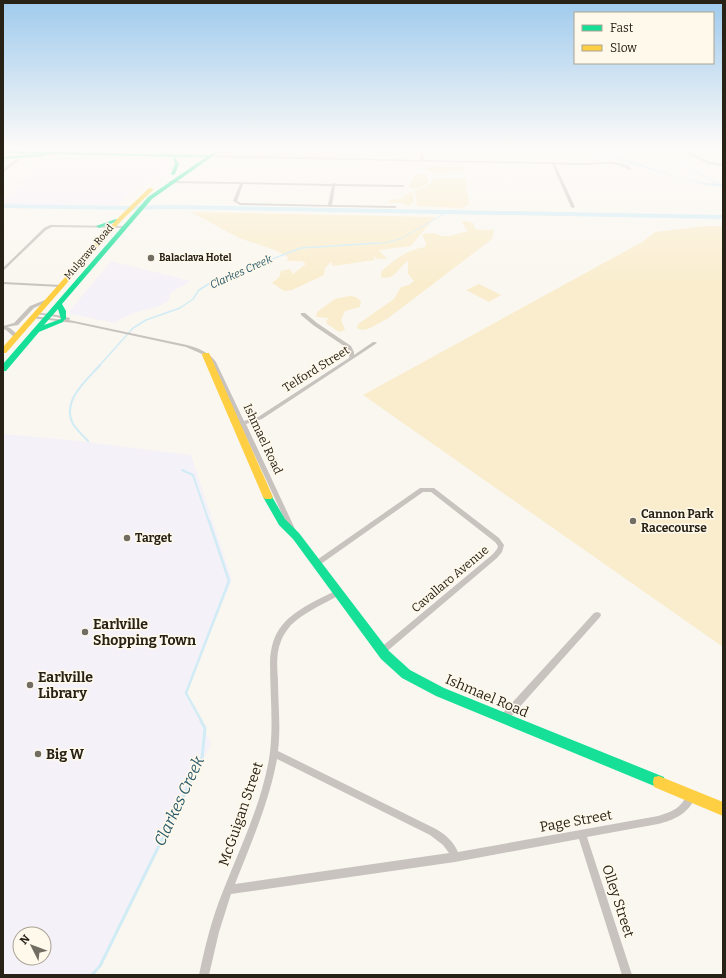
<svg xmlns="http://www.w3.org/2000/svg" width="726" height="978" font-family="Bitter,serif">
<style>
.commercial{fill:#f5f1f8;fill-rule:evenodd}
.education{fill:#f8f0f8}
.green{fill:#faedcd}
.water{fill:#d1ecf5}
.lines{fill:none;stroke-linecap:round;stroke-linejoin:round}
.stream-far4{stroke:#d1ecf5;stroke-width:1}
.stream-far3{stroke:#d1ecf5;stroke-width:1.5}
.stream-far2{stroke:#d1ecf5;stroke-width:2}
.stream-far1{stroke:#d1ecf5;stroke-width:2.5}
.stream{stroke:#d1ecf5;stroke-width:3}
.river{fill:#d1ecf5;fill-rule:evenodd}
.street{fill:#c8c3bf;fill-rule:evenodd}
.fast{fill:#16e098;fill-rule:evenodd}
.slow{fill:#ffcf43;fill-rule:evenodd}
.poi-dot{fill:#716d62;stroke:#fff9eb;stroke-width:1.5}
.labels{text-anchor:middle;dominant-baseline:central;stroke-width:3;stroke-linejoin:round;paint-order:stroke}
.far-street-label{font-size:10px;fill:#272215;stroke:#fff9eb}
.far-poi-label{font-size:10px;font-weight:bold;fill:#272215;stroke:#fff9eb;text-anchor:start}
.far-water-label{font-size:11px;font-style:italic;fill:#2a5b6c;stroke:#fff9eb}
.street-label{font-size:12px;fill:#272215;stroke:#fff9eb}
.poi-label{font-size:12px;font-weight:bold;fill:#272215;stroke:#fff9eb;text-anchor:start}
.near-poi-label{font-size:14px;font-weight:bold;fill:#272215;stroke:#fff9eb;text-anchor:start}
.near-street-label{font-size:14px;fill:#272215;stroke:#fff9eb}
.near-water-label{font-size:16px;font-style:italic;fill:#2a5b6c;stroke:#fff9eb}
</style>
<rect width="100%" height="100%" fill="#faf7f0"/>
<!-- commercial -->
<g class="commercial">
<polygon points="111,261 191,281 170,293 169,300 160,306 134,313 120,319 115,323 71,314 69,312"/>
<path d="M3,434L71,440L191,455L232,580L186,691L211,744L95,975H3ZM20,934H44V958H20Z"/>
</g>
<!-- education -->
<polygon class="education" points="46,158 157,161 168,170 129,194 117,206 3,204 3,201"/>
<!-- green -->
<g class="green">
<path d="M429,166L468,167C463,170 461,170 455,171C442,172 441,176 426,169Z"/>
<path d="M421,174L426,175L429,181C424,188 419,188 411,189L409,187L414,176Z"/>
<polygon points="435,178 465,178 469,204 462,208 417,206 415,191 428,186"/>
<polygon points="410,192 413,194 414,202 408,206 400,203 389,203 389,200 401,199"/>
<polygon points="191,212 435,217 411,246 379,250 387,259 378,259 373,256 375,260 333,266 331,262 325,268 324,275 292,290 284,291 272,283 279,277 281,271 290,269 293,274 306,264 302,261 287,261 288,257 275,250 239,238"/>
<path d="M467,221L473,223L475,229C481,231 487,229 494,230L492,239L387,319C377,323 366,334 357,328L358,324L394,299L401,287L409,285L414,281L408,274V261C398,267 396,281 381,277V272C392,261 408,249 425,247L426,243L422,235L426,233H434L442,236H449L468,231L461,222Z"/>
<polygon points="705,226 723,226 723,647 363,395 642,242 655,232"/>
<polygon points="479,284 501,295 489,302 466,290"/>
<polygon points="349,296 356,297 361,301 360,307 345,311 341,320 345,330 339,332 326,323 328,318 316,317 317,312 335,299"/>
</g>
<!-- water -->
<path class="water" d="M546,149C570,149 596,151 619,157C648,165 693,187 723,183V187L706,185L606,157Z"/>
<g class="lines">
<!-- stream-far4 -->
<g class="stream-far4">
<polyline points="655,149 716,183"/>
<polyline points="361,244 384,243 400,239 446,213"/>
</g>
<!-- stream-far3 -->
<polyline class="stream-far3" points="99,366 133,328 146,320 180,308 193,299 199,290 212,282 301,248 378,243"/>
<!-- stream-far2 -->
<g class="stream-far2">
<path d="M88,441C83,436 77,430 73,424C61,401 86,381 100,365"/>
<polyline points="182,470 193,475 209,522"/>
</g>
<!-- stream-far1 -->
<polyline class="stream-far1" points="202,722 186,693 229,581 209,521"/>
<!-- stream -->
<polyline class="stream" points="92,975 100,966 202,758 205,728 201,721"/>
<!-- river -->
<polygon class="river" points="3,204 126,206 170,205 723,215 723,219 170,209 126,210 3,208"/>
<!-- street -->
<g class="street">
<polygon points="3,149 8,149 3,151"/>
<polygon points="117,149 119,149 115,155 113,155"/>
<path d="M420,149H422L424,160L582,163L614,162L627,165L632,169L629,170C615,160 598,165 583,165C574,165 564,165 555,164L575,207L573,208L571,207L552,164L210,157L208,156L210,155L421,160Z"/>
<polygon points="681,149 684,149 710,162 723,164 723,166 708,164 681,150"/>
<polygon points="16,159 19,160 3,173 3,170"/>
<path d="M170,181L332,184L334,183L336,184L403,185L405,186L403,187L335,186L332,205L395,206L397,207L395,208L240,205L233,201L240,184L169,183V181ZM243,184L332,186L328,205L241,203L237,201Z"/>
<polygon points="50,225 125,226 127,227 125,228 52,227 46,230 3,271 3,268 44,228"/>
<polygon points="3,282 61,285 63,286 61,287 3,284"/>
<polygon points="45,300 49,301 34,308 18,325 7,327 10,328 18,335 18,337 14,337 6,330 3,329 3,326 14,323 30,306"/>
<path d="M34,312L57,315L70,318V319L69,320L187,345C198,348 209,352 216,362L244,421L258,417L349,358L350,352L347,348L313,325L301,315V313H305L317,323L351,346L354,352V355L373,342H375L377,343L262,419L246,424L296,531L295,533H291L290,531L241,426L238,425L237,424L239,422L212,362C205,354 195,351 186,347L74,323L31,318V316H33L65,320L57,317L36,314L34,313Z"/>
<polygon points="420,488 434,488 499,538 504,545 502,552 497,558 385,653 382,654 379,653 378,651 379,649 493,554 497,549 498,546 495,542 431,492 423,492 318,566 316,567 314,566 313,564 314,562"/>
<path d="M338,590L340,591L341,593L340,595C323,604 305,612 291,625C287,630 283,635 281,641C276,653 277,667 278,680C278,704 281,727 278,751L436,829C446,835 453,841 458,852L658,816C667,813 675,811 681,804C685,800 687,794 692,792L695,793L696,796C689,813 675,820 658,824L587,837L632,975H622L579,839L455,862L231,894L219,932L209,975H199C205,946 212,918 223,891C240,848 261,805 269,759C274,728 270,695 270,663C271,629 287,616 315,601C323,597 330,593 338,590ZM277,759L430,835L443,845L449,853L235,884C251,843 269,803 277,759Z"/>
<polygon points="597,612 600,613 601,615 600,617 507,721 504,722 501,721 500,718 501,715 594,613"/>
</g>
<!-- fast -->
<g class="fast">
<path d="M219,149H223L152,199L62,304L66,311V319L64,320L63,322L39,332L6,371H3V364L148,197L206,157H175L179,164L175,174L173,175L171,174L175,164L173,158L175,157L48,154L46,156L3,159V157L40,154L3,153V151L210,155ZM58,309L61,319L44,325Z"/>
<polygon points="116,219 121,220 99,228 96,226"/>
<polygon points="268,494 271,495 285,519 299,533 389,651 410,670 444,688 664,777 665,782 664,787 659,788 436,696 402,678 381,659 293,539 279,525 263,497 265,495"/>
</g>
<!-- slow -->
<g class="slow">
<polygon points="149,188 154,189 121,221 6,353 3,353 3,347 117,219"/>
<polygon points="203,353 209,353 210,355 273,497 271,499 265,499 263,497 202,355"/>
<polygon points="659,776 723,802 723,816 654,787 653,782 654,777"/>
</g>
</g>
<!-- sky -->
<linearGradient id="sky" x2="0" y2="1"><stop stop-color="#9fcaed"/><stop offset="0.52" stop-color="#fdfbf8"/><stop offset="1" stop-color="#fdfbf8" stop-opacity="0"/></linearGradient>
<rect width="726" height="286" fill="url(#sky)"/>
<!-- markers -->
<g class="poi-dot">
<circle cx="151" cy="258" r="4"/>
<circle cx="633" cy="521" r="4"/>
<circle cx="127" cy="538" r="4"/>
<circle cx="85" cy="632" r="4"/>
<circle cx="30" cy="685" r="4"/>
<circle cx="38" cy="754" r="4"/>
</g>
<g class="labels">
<!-- far-street labels -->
<g class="far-street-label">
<text transform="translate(89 252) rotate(-49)">Mulgrave Road</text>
</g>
<!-- far-poi labels -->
<g class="far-poi-label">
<text x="159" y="258">Balaclava Hotel</text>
</g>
<!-- far-water labels -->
<g class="far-water-label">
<text transform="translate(241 272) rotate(-24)">Clarkes Creek</text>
</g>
<!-- street labels -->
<g class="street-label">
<text transform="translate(316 369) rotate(-32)">Telford Street</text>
<text transform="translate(263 439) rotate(65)">Ishmael Road</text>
<text transform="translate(450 579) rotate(-40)">Cavallaro Avenue</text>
</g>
<!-- poi labels -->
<g class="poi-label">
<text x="641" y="514">Cannon Park<tspan x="641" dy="14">Racecourse</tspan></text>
<text x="135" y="538">Target</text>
</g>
<!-- near-poi labels -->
<g class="near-poi-label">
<text x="93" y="624">Earlville<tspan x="93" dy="16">Shopping Town</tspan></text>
<text x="38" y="677">Earlville<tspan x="38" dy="16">Library</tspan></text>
<text x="46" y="754">Big W</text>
</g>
<!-- near-street labels -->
<g class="near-street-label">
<text transform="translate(487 696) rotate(23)">Ishmael Road</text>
<text transform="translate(241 814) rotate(-71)">McGuigan Street</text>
<text transform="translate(576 821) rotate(-10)">Page Street</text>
<text transform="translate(618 901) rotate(72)">Olley Street</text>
</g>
<!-- near-water labels -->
<g class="near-water-label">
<text transform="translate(179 801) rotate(-65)">Clarkes Creek</text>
</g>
</g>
<!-- border -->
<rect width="726" height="978" fill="none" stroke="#272215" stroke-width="8"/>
<!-- legend -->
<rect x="574" y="12" width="140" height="52" fill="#fff9eb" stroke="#a9a395"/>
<rect x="582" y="25" width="20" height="6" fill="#16e098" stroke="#a9a395"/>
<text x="610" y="32" font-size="12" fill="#272215">Fast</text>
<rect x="582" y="45" width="20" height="6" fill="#ffcf43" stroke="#a9a395"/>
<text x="610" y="52" font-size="12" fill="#272215">Slow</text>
<!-- north arrow -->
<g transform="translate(32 946) rotate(312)"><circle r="19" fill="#fff9eb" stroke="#a9a395"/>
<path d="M0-3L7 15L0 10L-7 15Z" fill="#716d62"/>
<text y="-6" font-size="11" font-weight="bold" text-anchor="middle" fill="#272215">N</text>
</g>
</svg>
